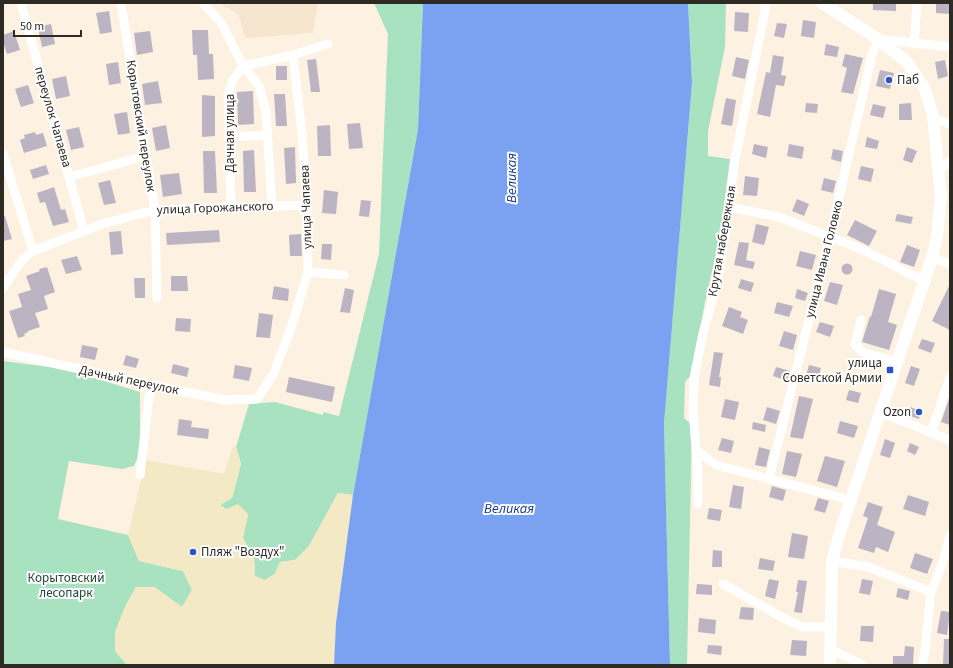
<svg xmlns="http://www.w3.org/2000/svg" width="953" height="668" font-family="'Source Sans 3',sans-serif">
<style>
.built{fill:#f6e5cf}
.green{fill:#a9e2c1}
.sand{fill:#f3e9c4}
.water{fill:#7ba2f0}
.building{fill:#bcb3c3}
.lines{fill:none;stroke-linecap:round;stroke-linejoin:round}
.minor{stroke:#fff;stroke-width:9}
.major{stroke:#fff;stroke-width:12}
.poi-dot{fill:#2856c4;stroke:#fff;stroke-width:1.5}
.labels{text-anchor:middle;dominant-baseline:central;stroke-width:4;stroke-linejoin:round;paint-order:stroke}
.poi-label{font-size:13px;fill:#2d2923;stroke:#fff;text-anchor:start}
.street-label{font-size:13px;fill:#2d2923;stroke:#fff}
.park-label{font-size:13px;fill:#1d4732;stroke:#fff}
.water-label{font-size:14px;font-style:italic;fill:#133991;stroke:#fff}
</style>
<rect width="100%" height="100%" fill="#fdf1e1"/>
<!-- built -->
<polygon class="built" points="219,3 318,3 313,33 245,38 239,15"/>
<!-- green -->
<g class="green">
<polygon points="374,3 423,3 418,129 353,495 338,493 309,546 295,560 280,562 275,574 265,580 255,576 254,558 243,538 248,514 226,509 220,505 232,498 241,464 236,447 249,404 275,402 323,415 323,412 339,416 379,254 388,34"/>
<polygon points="688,3 726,3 725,47 708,131 708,156 730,159 720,237 705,302 692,374 685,382 684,418 692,425 687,665 670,665 664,424 692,83"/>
<polygon points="3,361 65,369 140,392 140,452 134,466 122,469 69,461 58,519 128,535 139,561 183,571 192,590 182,607 155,588 136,587 125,607 115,632 115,651 127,665 3,665"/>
</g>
<!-- sand -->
<polygon class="sand" points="233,446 236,447 241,464 232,498 220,505 226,509 238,504 248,514 243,538 254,558 255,576 265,580 275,574 280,562 295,560 309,546 338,493 353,495 336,623 334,665 127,665 115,651 115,632 125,607 136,587 155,587 182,607 192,590 183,571 139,561 128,535 146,460 224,474"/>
<!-- water -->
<polygon class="water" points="423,3 688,3 692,83 664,424 670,665 334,665 336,623 353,495 418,129"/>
<!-- building -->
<g class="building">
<polygon points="873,3 896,3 896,11 873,10"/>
<polygon points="936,3 950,3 950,14 936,13"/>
<polygon points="109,11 112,32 100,34 96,13"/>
<polygon points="735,12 749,13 748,32 734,31"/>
<polygon points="803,20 816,22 814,38 801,36"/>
<polygon points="777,23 787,24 784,38 774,36"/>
<polygon points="51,24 55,44 42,47 38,27"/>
<polygon points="192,30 208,30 209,54 213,54 214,79 198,80 197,55 193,55"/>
<polygon points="14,31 20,50 7,54 3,42 3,35"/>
<polygon points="150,31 153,52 137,55 134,33"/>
<polygon points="826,44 839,47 837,57 824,55"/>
<polygon points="845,54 863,58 853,94 841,92 847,68 842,66"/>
<polygon points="773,55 784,57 781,75 786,76 784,86 776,85 770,117 757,114 766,72 770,73"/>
<polygon points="736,57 749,60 745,79 732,76"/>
<polygon points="316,59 320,92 311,92 307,60"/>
<polygon points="945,60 948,76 938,79 935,62"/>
<polygon points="118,62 121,83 109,85 106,64"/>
<rect x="276" y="66" width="11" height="14"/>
<polygon points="880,70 894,73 890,89 876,86"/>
<polygon points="66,76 70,96 56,99 52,79"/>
<polygon points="158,81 162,103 145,105 142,84"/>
<polygon points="28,85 34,103 21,107 15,89"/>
<polygon points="253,91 254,124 238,125 237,92"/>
<polygon points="274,94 285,94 287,126 276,126"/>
<polygon points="202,95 215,96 215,136 202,137"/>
<polygon points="726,98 736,100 732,126 721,124"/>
<polygon points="806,103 818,104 817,113 805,112"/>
<polygon points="911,103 912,120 899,120 899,104"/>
<polygon points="873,104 886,107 883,118 870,115"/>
<polygon points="127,112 130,133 118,135 114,114"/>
<polygon points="360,123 363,148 349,149 347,124"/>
<polygon points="166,125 170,148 156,151 152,128"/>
<polygon points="330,125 331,156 318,156 317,126"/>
<polygon points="79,127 84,147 71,150 66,130"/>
<polygon points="35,132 36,135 43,133 47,146 24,153 20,140 25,138 24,135"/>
<polygon points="867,137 879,141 877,149 865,147"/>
<polygon points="754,144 768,147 766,158 752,154"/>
<polygon points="789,144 804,147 802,159 787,156"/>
<polygon points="295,147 296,183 286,184 284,148"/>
<polygon points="907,147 917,151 912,163 903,160"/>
<polygon points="833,149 843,151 841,162 831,159"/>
<polygon points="254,150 256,192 244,192 243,151"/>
<polygon points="203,151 215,151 217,193 204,193"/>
<polygon points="46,165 49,174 33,179 30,170"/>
<polygon points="861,166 874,169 871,182 858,179"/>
<polygon points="179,173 182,194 163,197 160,175"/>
<polygon points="745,176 759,178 757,196 743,195"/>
<polygon points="824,178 836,181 833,193 821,190"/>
<polygon points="110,180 116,203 104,205 98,183"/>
<polygon points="54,187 61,210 65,209 69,222 53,226 45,202 40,203 37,193"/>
<polygon points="324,190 338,192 336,214 322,213"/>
<polygon points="797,199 809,204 804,216 792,211"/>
<polygon points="361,200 371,201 369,217 359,216"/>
<polygon points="897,214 913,217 911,224 895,221"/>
<polygon points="5,216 12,239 3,241 3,217"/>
<polygon points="855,220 877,231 869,246 847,235"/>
<polygon points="756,224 769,227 764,245 752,242"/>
<polygon points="219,230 220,242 167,245 166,233"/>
<polygon points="121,231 123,254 111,255 109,232"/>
<polygon points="301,234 302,256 290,256 289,235"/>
<polygon points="739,242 749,243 746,260 755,262 753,269 734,265"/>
<polygon points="322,244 332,244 331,260 321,259"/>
<polygon points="907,245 920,250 914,267 900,262"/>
<polygon points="800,251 816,255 812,270 796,266"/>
<polygon points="77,256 82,270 66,274 61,260"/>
<circle cx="847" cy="269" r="5.5"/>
<polygon points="47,267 55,292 44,296 48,309 35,313 40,327 28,331 28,332 24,334 25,336 18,338 9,311 22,307 18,294 31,290 26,276 40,271 39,269"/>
<polygon points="171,276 187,276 188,291 171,291"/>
<polygon points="134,278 145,278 145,298 135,298"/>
<polygon points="741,279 754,283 751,292 738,288"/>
<polygon points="830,282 843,285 837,305 824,301"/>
<polygon points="950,284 950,330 932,321"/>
<polygon points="274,286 289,289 288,301 272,299"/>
<polygon points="345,288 354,290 350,313 340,312"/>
<polygon points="797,289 808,293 805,301 795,298"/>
<polygon points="879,289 896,294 888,322 897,325 889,350 862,342 870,316 871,317"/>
<polygon points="777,302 793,306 789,317 774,313"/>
<polygon points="729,307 742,312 740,317 748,320 743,334 722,326"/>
<polygon points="259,313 273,315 270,338 256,337"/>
<polygon points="176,318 191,319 190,332 175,331"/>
<polygon points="820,322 834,326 830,337 816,332"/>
<polygon points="784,331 797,335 793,350 779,346"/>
<polygon points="922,339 935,343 931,353 918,348"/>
<polygon points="82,345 98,348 95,360 80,357"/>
<polygon points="714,352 723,353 719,377 721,377 720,387 709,385"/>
<polygon points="126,355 139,359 136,368 123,365"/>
<polygon points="173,364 189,368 187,377 171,373"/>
<polygon points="235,365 252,368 249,381 233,378"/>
<polygon points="809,365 821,368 817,382 805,379"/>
<polygon points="911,366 920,369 914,386 905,383"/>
<polygon points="776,367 790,371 787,381 773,376"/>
<polygon points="289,377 335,387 332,402 286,392"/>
<polygon points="849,390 861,393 858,403 846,400"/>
<polygon points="799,396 813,399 803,439 790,437"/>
<polygon points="950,396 950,425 941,422"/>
<polygon points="725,399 739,402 735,420 721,417"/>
<polygon points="767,407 780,411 776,424 763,420"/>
<polygon points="910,407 921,411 919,419 907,415"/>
<polygon points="179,419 192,421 191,427 209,429 208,439 177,435"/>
<polygon points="840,421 858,426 854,438 837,433"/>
<polygon points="753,422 766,425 765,432 752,429"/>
<polygon points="722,438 734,441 731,453 718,450"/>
<polygon points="885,439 895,443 890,458 880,455"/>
<polygon points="910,443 919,447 915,455 907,451"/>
<polygon points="759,447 770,450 766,467 755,465"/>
<polygon points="787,451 802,454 796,477 782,474"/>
<polygon points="825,456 845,461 837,487 817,481"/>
<polygon points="733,485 744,487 741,509 729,507"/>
<polygon points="772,486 786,490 783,501 769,497"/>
<polygon points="908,495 929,502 925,516 903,509"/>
<polygon points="818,498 829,501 825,513 814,510"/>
<polygon points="868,502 883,507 877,525 895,532 888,552 876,547 874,553 858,548 868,518 863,516"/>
<polygon points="709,508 722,510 720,521 707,519"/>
<polygon points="792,533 808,536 804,559 788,557"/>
<polygon points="713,550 722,551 722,567 712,567"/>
<polygon points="915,553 933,559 927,574 910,568"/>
<polygon points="760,558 775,561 773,571 758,569"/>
<polygon points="769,579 779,581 775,599 765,596"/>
<polygon points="862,579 873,581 870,595 859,593"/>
<polygon points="798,580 807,581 802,613 794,612 798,592 796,592"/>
<polygon points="697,584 712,585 712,595 696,594"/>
<polygon points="898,588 910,591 908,600 896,597"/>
<polygon points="741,607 754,608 753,620 739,619"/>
<polygon points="941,611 950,612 947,635 937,633"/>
<polygon points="699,618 716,620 715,634 698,632"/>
<polygon points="861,626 874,626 873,642 860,641"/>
<polygon points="944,639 950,639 950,665 943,665"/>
<polygon points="792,640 807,641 806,656 790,655"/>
<polygon points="708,645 722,646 721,655 707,653"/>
<polygon points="905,646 914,647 913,665 893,665 893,656 904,656"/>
</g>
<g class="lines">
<!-- minor -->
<g class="minor">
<polyline points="21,3 84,231"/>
<polyline points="121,3 155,210 157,298"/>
<polyline points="203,3 222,24 243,66 233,80 228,94 231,207"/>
<polyline points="914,44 917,3"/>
<polyline points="293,55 328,44"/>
<polyline points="933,118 950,124"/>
<polyline points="229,137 267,135"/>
<polyline points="3,154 33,251"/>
<polyline points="938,172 950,161"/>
<polyline points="69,177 146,156"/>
<polyline points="729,207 779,217 856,247 888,262 909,274 925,280"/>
<polyline points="932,258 950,264"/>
<polyline points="308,272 344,275"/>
<polyline points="3,288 22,260 33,251 105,223 155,210 307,205"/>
<polyline points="861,320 855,344 862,352 897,362"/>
<polyline points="3,352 152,385 225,400 257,399 273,375 291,328 308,272 307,205 302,133 293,55 243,66 259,86 266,112 272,206"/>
<polyline points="880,412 950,440"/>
<polyline points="931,433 950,377"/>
<polyline points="696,450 716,465 850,500"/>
<polyline points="140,475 149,397 152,385"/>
<polyline points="769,479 830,236 872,55 878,39 950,47"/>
<polyline points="698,504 698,472 693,411 694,378 703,333 714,294 721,263 735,159 765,11 765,3"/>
<polyline points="832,561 869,567 931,592"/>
<polyline points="723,584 787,620 803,627 831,627"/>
<polyline points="830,649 863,665"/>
<polyline points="922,665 925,650 931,592 942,564 950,536"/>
</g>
<!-- major -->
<polyline class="major" points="822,3 878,39 907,62 924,87 933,115 941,197 937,236 932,258 841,529 832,561 830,665"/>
</g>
<!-- markers -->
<g class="poi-dot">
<circle cx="889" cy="80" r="4"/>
<rect x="886" y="366" width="8" height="8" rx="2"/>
<circle cx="919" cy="412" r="4"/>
<circle cx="193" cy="552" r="4"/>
</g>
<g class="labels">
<!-- poi labels -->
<g class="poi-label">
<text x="897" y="80">Паб</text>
<text x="882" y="363" text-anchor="end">улица<tspan x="882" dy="15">Советской Армии</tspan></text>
<text x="911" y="412" text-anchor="end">Ozon</text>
<text x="201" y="552">Пляж "Воздух"</text>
</g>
<!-- street labels -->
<g class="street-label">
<text transform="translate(53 117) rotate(74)">переулок Чапаева</text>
<text transform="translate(141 126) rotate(81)">Корытовский переулок</text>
<text transform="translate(230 133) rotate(-90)">Дачная улица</text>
<text transform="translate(306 207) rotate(-92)">улица Чапаева</text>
<text transform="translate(215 208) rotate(-2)">улица Горожанского</text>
<text transform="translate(722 241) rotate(-80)">Крутая набережная</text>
<text transform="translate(824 259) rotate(-76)">улица Ивана Головко</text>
<text transform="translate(129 380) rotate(12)">Дачный переулок</text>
</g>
<!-- park labels -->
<g class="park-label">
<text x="66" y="578">Корытовский<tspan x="66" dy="15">лесопарк</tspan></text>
</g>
<!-- water labels -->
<g class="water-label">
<text transform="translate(512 178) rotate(-90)">Великая</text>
<text x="509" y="509">Великая</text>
</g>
</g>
<!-- border -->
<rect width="953" height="668" fill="none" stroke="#2d2923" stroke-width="8"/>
<!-- scale -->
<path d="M14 30v6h67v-6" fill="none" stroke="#2d2923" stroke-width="2"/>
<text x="20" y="30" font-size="12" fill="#2d2923" stroke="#ffffff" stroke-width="3" paint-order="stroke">50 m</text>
</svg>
